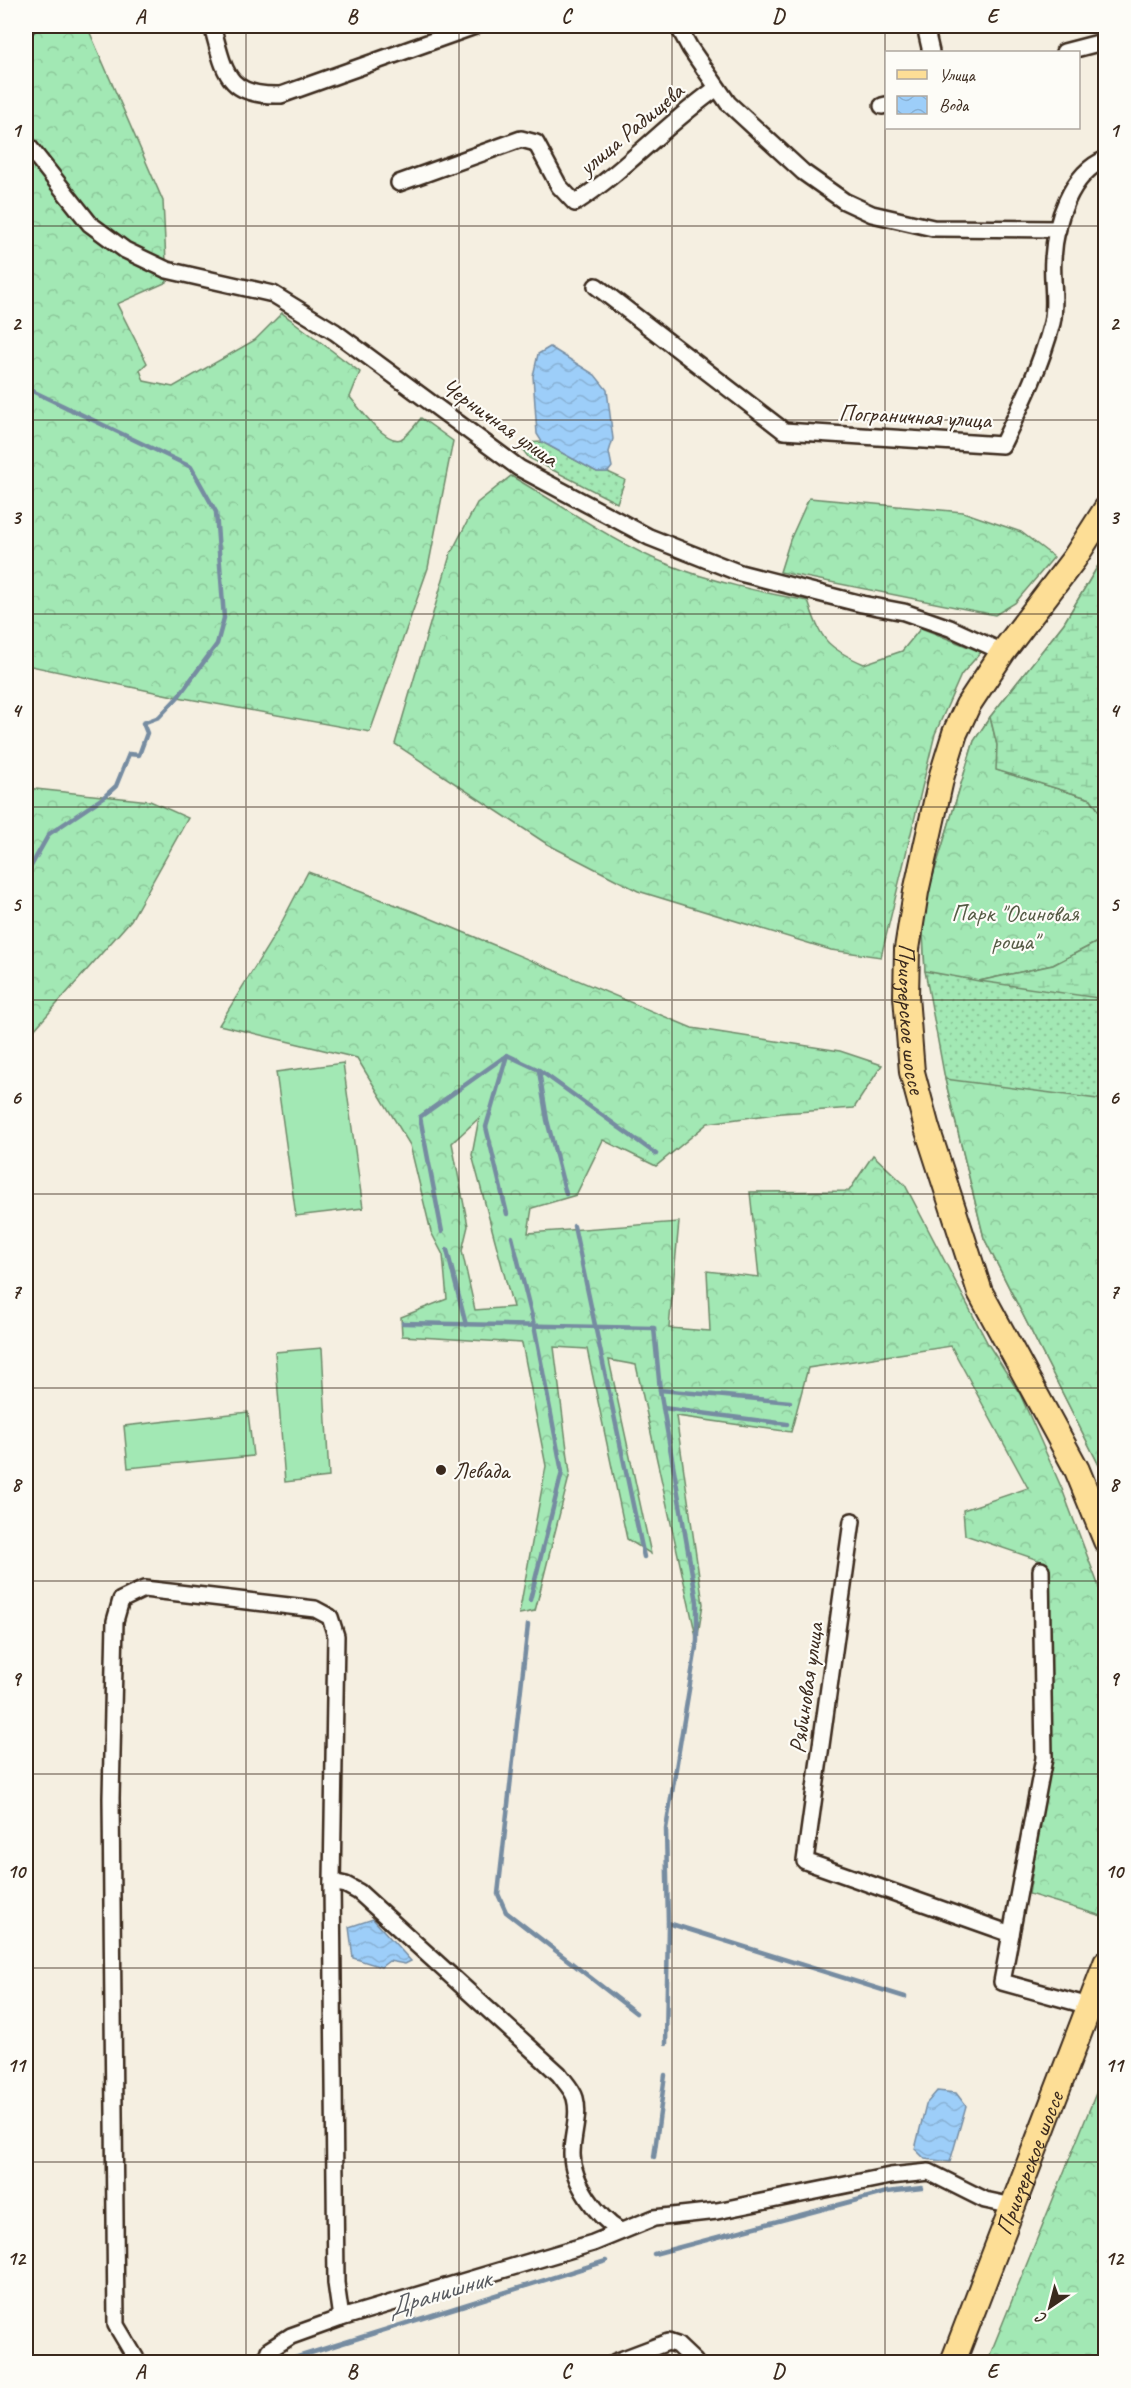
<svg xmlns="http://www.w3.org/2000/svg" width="1131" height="2388" font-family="Caveat,sans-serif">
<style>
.grass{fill:url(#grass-dots);stroke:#6e8969;stroke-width:1.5}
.forest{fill:url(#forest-crowns);stroke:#6e8969;stroke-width:1.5;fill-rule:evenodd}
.wetland{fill:url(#wetland-marsh);stroke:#6e8969;stroke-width:1.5}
.pitch{fill:#a2e8b4;stroke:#6e8969;stroke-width:1.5}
.water{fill:url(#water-waves);stroke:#768ca1;stroke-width:1.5}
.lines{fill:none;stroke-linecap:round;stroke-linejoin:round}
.stream{stroke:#768ca1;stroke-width:4.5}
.street-casing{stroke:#3b2a1e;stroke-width:20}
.primary-casing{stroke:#3b2a1e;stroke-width:28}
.street{stroke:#fdfcf7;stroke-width:15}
.primary{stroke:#fdde96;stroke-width:24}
.grid{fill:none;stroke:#3b2a1e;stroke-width:1.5;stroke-opacity:0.55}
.poi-dot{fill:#3b2a1e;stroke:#fdfcf7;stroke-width:2}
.labels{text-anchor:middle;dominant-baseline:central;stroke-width:4.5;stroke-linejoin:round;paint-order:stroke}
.street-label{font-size:24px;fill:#3b2a1e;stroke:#fdfcf7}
.park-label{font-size:24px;fill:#555a44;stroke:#fdfcf7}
.poi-label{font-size:24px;fill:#3b2a1e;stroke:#fdfcf7;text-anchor:start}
.water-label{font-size:26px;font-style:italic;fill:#585b60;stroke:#fdfcf7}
.neatline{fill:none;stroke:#3b2a1e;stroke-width:2}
.grid-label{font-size:20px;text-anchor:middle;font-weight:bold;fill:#3b2a1e}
</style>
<defs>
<pattern id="grass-dots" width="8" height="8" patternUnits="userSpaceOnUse" patternTransform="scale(1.5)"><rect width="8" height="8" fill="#a2e8b4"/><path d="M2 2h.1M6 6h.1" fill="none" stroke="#8cc79a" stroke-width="1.8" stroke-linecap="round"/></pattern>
<pattern id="forest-crowns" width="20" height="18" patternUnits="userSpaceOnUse" patternTransform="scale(1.5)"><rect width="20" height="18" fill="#a2e8b4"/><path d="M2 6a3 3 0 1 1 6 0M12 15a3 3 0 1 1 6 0" fill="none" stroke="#8cc79a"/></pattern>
<pattern id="wetland-marsh" width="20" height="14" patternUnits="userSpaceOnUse" patternTransform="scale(1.5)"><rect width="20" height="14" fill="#a2e8b4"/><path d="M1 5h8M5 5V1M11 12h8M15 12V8" fill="none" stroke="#8cc79a"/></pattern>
<pattern id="water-waves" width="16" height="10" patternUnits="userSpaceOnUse" patternTransform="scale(1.5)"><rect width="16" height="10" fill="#9dcef9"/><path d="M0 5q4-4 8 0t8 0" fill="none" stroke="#88b1d5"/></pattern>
</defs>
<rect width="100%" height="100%" fill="#f5efe1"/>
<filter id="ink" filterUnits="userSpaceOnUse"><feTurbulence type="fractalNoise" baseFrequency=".0167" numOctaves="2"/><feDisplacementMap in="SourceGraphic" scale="12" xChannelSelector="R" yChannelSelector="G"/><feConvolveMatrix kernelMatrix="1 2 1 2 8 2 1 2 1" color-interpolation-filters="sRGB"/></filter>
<g filter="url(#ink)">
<!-- grass -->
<g class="grass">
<polygon points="542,442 597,472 608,472 625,480 617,503 529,458 522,449 525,443"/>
<polygon points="1105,554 1105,1477 984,1238 945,1079 925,971 922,913 974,741 990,717 1064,623"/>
</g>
<!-- forest -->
<g class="forest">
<path d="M26,26H87L163,201L167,282L117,304L147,363L140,370L144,381L173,387L255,340L282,313L360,372L350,397C359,408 386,445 401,439C408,435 416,424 421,418L453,441L428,568L370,732L178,697L26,665Z"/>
<path d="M511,476C560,504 616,544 667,564C712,582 761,592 808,601C821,640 827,648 864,664L902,651L921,628L981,652L961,675L935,734L881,957L831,950L638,891L547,844L395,744L450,555L477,503Z"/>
<polygon points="809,498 963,512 1021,532 1054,557 1015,603 995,615 780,572 790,540"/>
<polygon points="990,717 997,745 997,770 1091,799 1105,820 1105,938 1053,965 979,981 925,971 922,913 974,741"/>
<polygon points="26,788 150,801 188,818 131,920 26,1039"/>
<path d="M308,872L420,914L692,1028L840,1051L882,1065L854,1108L782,1113L708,1123L656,1166L603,1140L576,1195L532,1208L528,1233L679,1222L669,1328L710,1331L707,1271L759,1277L750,1192L849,1191L873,1155L905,1185L988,1344L1020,1394L1062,1489L1105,1603V1917L1029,1894L1051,1757L1047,1563L965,1535L963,1510L1028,1488L951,1346L808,1368L791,1432L676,1416L703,1604L697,1641L636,1365L609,1360L651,1554L627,1539L587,1349L554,1347L570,1473L535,1611L519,1614L546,1466L522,1343L402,1336L401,1317L447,1299L443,1255L431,1232L410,1145L357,1058L219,1025L277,931ZM479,1118L472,1155L513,1307L475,1310L462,1251L468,1226L452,1143Z"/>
<polygon points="945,1079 1105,1100 1105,1477 984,1238"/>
<polygon points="1105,2071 1105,2362 987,2362"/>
</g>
<!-- wetland -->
<g class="wetland">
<polygon points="1105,554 1105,820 1091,799 996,770 997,745 990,717 1064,623"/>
<polygon points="1105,938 1105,999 979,981 1053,965"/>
</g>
<!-- pitch -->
<g class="pitch">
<polygon points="343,1063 363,1208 296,1216 276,1072"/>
<polygon points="322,1348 329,1477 285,1482 275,1352"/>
<polygon points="248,1412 253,1456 128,1468 124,1426"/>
</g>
<!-- water -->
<g class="water">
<polygon points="550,347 595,375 607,390 613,439 609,452 612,467 608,472 597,472 542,442 537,434 533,376 538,354"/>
<polygon points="373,1919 411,1961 405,1964 389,1961 381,1967 353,1958 349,1927"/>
<polygon points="937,2091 956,2093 966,2106 950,2162 925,2159 915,2149 926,2104"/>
</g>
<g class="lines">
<!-- stream -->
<g class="stream">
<polyline points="26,388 191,467 216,512 224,618 217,644 178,697 159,717 143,723 147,733 139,755 129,754 116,786 104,797 49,834 26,875"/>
<polyline points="539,1071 547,1120 566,1194"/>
<polyline points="507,1214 486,1127 507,1055"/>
<polyline points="574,1226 644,1557"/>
<polyline points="442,1232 420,1117 507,1055 539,1070 656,1154"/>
<polyline points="512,1237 534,1325 562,1472 530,1600"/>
<polyline points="447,1250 466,1325"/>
<polyline points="403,1323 654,1328 660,1390 790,1402"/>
<polyline points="660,1390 697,1602 697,1641 666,1829 668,1923 905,1997"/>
<polyline points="663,1408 787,1424"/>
<polyline points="528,1625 498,1894 506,1912 636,2013"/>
<polyline points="666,2044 668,1923"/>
<polyline points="654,2157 665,2075"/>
<polyline points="654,2254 887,2192 922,2188"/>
<polyline points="285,2361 606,2261"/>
</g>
<!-- street casing -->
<g class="street-casing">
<g id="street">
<polyline points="26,26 27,26"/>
<path d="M212,26C225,71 225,97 281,95L475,26"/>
<polyline points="678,26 690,48 728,103 803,172 844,201 872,214 933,228 1058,229"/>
<polyline points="925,26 931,52"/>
<polyline points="1064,52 1106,41"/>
<polyline points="882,106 886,105"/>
<polyline points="26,143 90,224 125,250 167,270 273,294 335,332 519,468 649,537 740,573 862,604 904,612 950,628 1003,652"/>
<path d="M399,183L521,139L536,143L559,186L575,203C626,170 667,123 717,88"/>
<path d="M596,286L784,431L1002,445C1021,406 1041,366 1052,323C1057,301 1051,280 1053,259C1055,223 1070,173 1106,159"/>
<polyline points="852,1521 805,1861 1011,1934 1002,1982 1089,2006"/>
<path d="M332,1882L346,1885L359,1892L559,2074C564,2081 573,2090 575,2098C580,2116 572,2135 572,2154C572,2182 597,2217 620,2231"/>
<polyline points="1011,1934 1044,1758 1041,1570"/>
<polyline points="138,2362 116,2325 111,1798 115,1621 121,1600 144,1589 315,1609 330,1617 336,1636 332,1882 336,2283 341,2318"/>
<polyline points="265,2362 269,2350 291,2336 341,2318 593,2243 654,2218 717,2211 890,2176 929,2172 985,2200 1013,2206"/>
<polyline points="615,2362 668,2342 677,2345 695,2362"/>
</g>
</g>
<!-- primary casing -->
<g class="primary-casing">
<g id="primary">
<path id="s1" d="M1106,509L1074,559L1003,652L968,705L955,733L942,775L916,892L907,949L906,996L912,1072L927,1128L980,1292L1077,1470L1106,1541"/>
<path id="s2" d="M953,2362L1106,1963"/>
</g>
</g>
<!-- street -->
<use href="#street" class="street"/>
<!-- primary -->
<use href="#primary" class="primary"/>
</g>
</g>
<!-- grid -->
<path class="grid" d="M246,26V2362M459,26V2362M672,26V2362M885,26V2362M26,226H1106M26,420H1106M26,614H1106M26,807H1106M26,1000H1106M26,1194H1106M26,1388H1106M26,1581H1106M26,1774H1106M26,1968H1106M26,2162H1106"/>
<!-- markers -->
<circle class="poi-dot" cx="441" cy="1470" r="6"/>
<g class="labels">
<!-- street labels -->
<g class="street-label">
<text transform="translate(631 129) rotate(-40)">улица Радищева</text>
<text transform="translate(915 416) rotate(3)">Пограничная улица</text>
<text transform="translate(500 422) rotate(35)">Черничная улица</text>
<text stroke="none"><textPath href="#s1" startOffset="562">Приозерское шоссе</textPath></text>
<text transform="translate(806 1688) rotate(-82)">Рябиновая улица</text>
<text stroke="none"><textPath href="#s2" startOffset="213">Приозерское шоссе</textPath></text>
</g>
<!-- park labels -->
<g class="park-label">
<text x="1015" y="913">Парк "Осиновая<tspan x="1015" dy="28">роща"</tspan></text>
</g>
<!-- poi labels -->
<g class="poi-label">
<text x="453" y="1470">Левада</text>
</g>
<!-- water labels -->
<g class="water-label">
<text transform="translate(439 2293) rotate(-17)">Дранишник</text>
</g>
</g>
<!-- margin -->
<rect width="1131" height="2388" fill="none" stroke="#fdfcf7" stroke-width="66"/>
<!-- legend -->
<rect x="885" y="51" width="195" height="78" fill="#fdfcf7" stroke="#afa8a0" stroke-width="1.5"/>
<rect x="897" y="70" width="30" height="9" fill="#fdde96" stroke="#afa8a0" stroke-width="1.5"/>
<text x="939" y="81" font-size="18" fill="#3b2a1e">Улица</text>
<rect x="897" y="96" width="30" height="18" fill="url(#water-waves)" stroke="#afa8a0" stroke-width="1.5"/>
<text x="939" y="111" font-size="18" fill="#3b2a1e">Вода</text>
<!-- north arrow -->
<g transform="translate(1050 2307) rotate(215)" stroke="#fdfcf7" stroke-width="4.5" paint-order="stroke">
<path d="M0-4.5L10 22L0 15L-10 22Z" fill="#3b2a1e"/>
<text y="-9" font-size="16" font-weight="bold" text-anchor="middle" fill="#3b2a1e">С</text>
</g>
<rect x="33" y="33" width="1065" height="2322" class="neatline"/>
<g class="grid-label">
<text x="140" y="23">A</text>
<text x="352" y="23">B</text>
<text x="566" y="23">C</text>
<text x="778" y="23">D</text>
<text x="992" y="23">E</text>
<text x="16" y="137">1</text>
<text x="1114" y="137">1</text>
<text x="16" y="330">2</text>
<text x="1114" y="330">2</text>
<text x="16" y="524">3</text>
<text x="1114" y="524">3</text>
<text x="16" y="717">4</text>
<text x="1114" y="717">4</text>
<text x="16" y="911">5</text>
<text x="1114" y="911">5</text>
<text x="16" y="1104">6</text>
<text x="1114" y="1104">6</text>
<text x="16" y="1298">7</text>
<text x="1114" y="1298">7</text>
<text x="16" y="1491">8</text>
<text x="1114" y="1491">8</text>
<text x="16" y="1685">9</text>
<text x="1114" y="1685">9</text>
<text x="16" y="1878">10</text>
<text x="1114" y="1878">10</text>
<text x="16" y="2072">11</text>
<text x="1114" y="2072">11</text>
<text x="16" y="2265">12</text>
<text x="1114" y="2265">12</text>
<text x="140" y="2378">A</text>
<text x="352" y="2378">B</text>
<text x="566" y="2378">C</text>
<text x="778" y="2378">D</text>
<text x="992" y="2378">E</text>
</g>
</svg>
